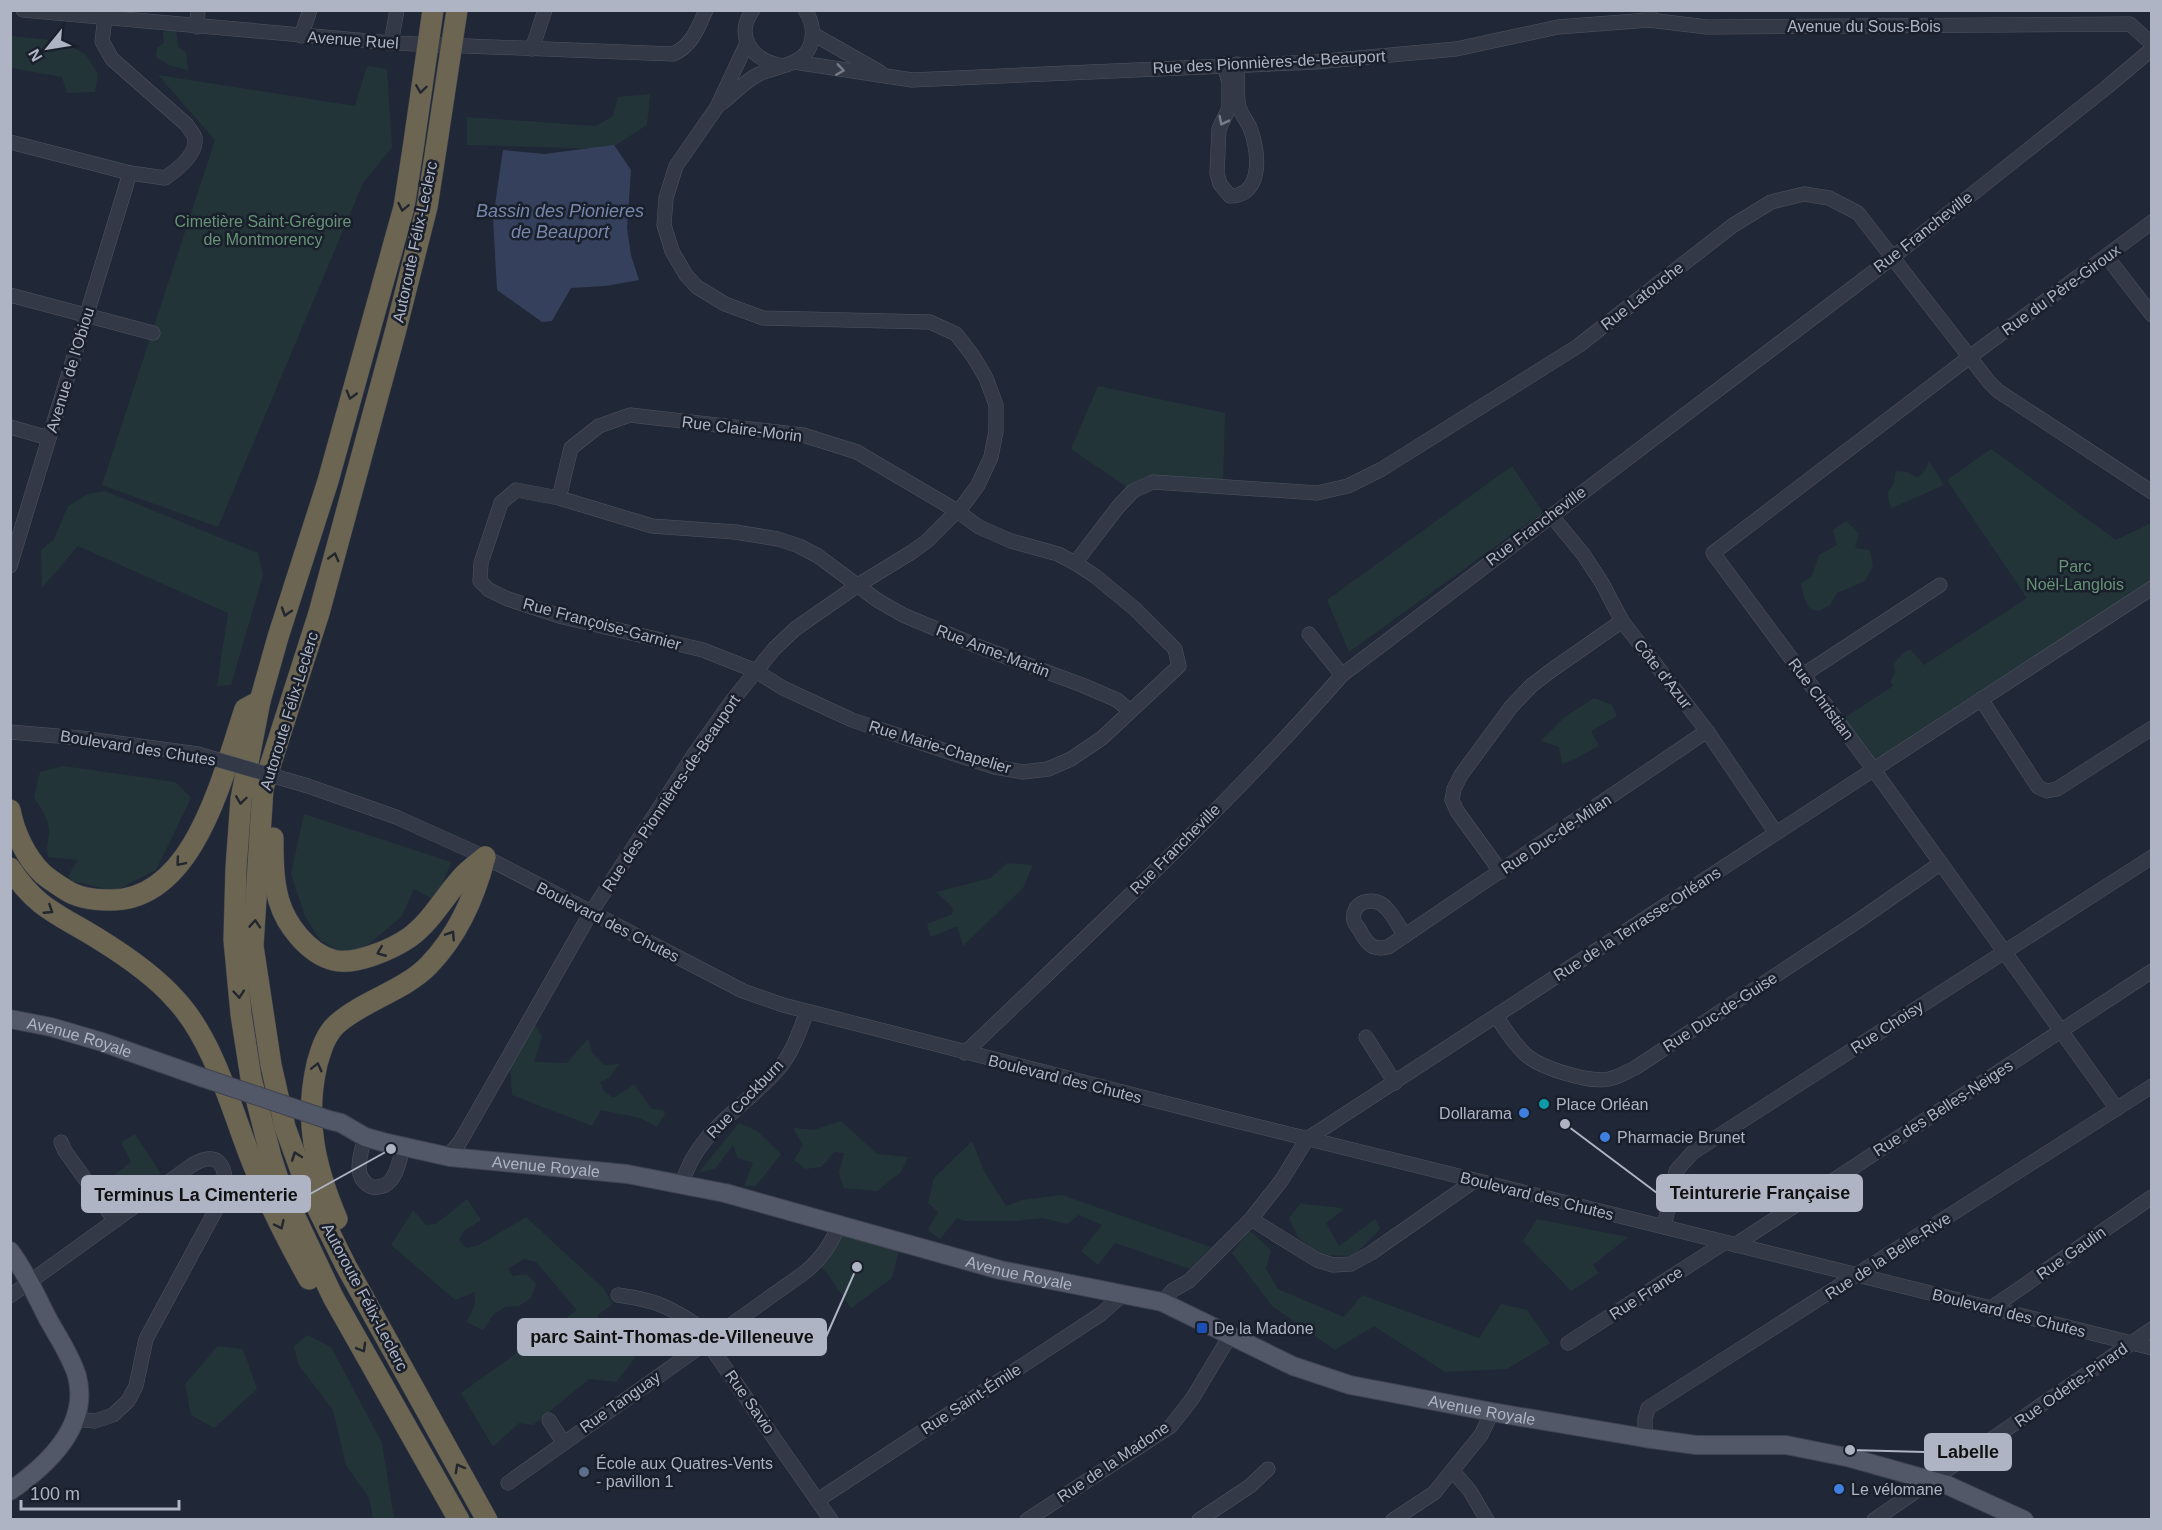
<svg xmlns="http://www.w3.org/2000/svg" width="2162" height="1530" font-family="Helvetica,sans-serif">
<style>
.green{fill:#233438}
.water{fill:#35405d}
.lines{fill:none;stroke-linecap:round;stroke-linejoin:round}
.minor-casing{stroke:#4e5461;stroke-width:15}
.major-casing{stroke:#3d4250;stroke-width:20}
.highway-casing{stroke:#3b414e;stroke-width:22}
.minor{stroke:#343947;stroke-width:14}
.major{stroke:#525867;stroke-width:18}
.highway{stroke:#6c6551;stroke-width:21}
.minor-bridge-casing{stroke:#4e5461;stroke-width:15;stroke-linecap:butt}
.major-bridge-casing{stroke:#3d4250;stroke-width:20;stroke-linecap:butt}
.highway-bridge-casing{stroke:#3b414e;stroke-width:22;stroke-linecap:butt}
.minor-bridge{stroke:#343947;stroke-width:14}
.major-bridge{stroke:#525867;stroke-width:18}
.highway-bridge{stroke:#6c6551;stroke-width:21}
.oneway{stroke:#777d8b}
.oneway2{stroke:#21262f}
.culture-dot{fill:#0f9aa8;stroke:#191f2b;stroke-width:2}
.shop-dot{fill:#3f7fe0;stroke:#191f2b;stroke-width:2}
.transit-dot{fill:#1a4fb4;stroke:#191f2b;stroke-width:2}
.service-dot{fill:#5c6f8a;stroke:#191f2b;stroke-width:2}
.labels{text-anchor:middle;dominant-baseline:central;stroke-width:5;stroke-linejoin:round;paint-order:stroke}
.street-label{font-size:16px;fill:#aeb4c3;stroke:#191f2b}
.park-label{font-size:16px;fill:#679376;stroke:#191f2b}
.poi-label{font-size:16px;fill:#aeb4c3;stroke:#191f2b;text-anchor:start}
.water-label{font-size:18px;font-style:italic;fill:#7786ab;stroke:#191f2b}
.leader{fill:none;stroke:#aeb4c3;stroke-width:2}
.callout-dot{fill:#aeb4c3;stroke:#191f2b;stroke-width:2}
.callout{fill:#aeb4c3;stroke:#aeb4c3;stroke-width:2}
.callout-label{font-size:18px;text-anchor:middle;font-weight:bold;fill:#111}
</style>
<rect width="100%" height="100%" fill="#202736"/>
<!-- green -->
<g class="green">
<polygon points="176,29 178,47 186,52 188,70 169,65 156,57 157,48 164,43 163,32"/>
<polygon points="11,36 60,41 85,54 98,74 95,92 67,93 62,77 11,68"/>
<polygon points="367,66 387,69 392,147 363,183 218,527 102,485 215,140 158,75 355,106"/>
<polygon points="650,94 647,125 610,149 467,145 467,117 596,126 613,116 618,97"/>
<polygon points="1098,386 1225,413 1223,486 1176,482 1133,491 1071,449"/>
<polygon points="1991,449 2116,540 2151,523 2151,588 1874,770 1838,722 1893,686 1890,681 1895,673 1894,664 1903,653 1910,649 1924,665 2027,598 1947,480"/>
<polygon points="1929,461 1944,485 1892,508 1889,503 1888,492 1893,485 1896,471 1907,472 1917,478 1925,471"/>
<polygon points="1512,466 1543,512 1349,652 1327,600"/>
<polygon points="105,491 258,553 263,575 231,685 217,686 228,613 78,546 42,588 41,550 54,539 68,506 88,494"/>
<polygon points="1846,521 1859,533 1855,548 1870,550 1873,566 1865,581 1837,593 1830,605 1819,611 1810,609 1804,597 1801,583 1812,576 1819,555 1837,545 1833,530"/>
<polygon points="1594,698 1612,705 1617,716 1591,731 1599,746 1577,758 1562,764 1559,747 1541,741 1565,717"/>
<path d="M63,766L175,782L191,798L156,870L115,891L72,881L68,876L78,860L48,857C46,847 48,842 49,833C50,820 40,807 34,797L40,772Z"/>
<polygon points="304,814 451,862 436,901 414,889 402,916 369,944 346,955 320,940 305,916 291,874"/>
<polygon points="1007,863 1033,865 1023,888 963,946 957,926 931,937 927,924 952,914 953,908 936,892 991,878"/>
<polygon points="533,1022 542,1036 534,1062 567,1063 588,1039 593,1054 604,1065 619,1064 609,1078 600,1082 604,1091 613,1098 634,1085 652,1109 663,1110 665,1114 657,1127 640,1118 601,1110 592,1126 512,1095 510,1066"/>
<polygon points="841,1121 877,1154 908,1157 901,1172 877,1191 844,1188 839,1173 844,1153 834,1152 821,1167 806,1169 794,1160 803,1145 793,1128 814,1130"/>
<polygon points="739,1123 757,1131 781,1154 756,1186 744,1186 753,1163 738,1158 733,1145 715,1169 699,1172"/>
<polygon points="135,1134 161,1174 119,1206 106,1181 131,1162 121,1142"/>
<polygon points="972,1141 984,1171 1006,1206 1022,1200 1062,1195 1211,1247 1190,1269 1115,1243 1098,1265 1081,1251 1102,1225 1079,1215 1067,1224 1042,1218 1015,1221 964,1221 957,1218 940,1239 928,1230 938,1212 928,1203 934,1178"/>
<polygon points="467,1199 481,1220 464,1231 459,1240 466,1248 477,1246 526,1217 604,1289 613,1304 598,1315 595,1336 631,1345 635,1358 616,1382 589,1379 533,1425 519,1423 493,1447 461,1393 577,1310 536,1262 524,1259 508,1269 513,1276 527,1274 536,1284 531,1298 519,1306 505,1307 493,1315 483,1330 467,1322 475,1305 475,1292 455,1300 391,1245 413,1210 426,1225 436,1224"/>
<path d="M1301,1203C1317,1207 1329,1205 1344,1209L1326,1223L1339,1246L1375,1219L1380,1229L1353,1256L1319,1255L1298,1237L1289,1218Z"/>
<polygon points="1537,1219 1628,1237 1593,1265 1599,1273 1571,1291 1523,1241"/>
<polygon points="839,1224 901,1242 892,1278 851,1308 826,1272 816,1264"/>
<polygon points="1249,1230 1271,1250 1266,1269 1278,1289 1344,1317 1362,1295 1479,1338 1501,1304 1527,1310 1550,1343 1507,1369 1445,1372 1374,1326 1335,1350 1272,1306 1232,1253"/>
<polygon points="307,1335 331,1347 382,1443 394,1519 373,1519 369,1498 346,1465 333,1410 298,1364 294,1346"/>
<polygon points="218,1346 243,1349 257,1389 214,1428 191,1415 185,1384"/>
</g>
<!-- water -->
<polygon class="water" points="614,145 631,170 627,228 631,255 639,280 606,286 571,288 552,321 542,322 497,290 493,218 503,150 544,154"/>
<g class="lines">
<!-- minor casing -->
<g class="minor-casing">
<g id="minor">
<path d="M23,10L391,43L673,54C692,46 698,28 706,10"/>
<path d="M753,10C734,35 752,60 779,65"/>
<polyline points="1649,11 1649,20 1707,27 2130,24 2152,44"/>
<polyline points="197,27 198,10"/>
<polyline points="813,34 880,72"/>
<polyline points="301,36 310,10"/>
<polyline points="391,43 397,10"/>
<polyline points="532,49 545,10"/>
<polyline points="794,62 912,80 1315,62 1456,49 1558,27 1649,20"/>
<path d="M1224,64L1229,83V108L1219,129L1217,173L1220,184L1230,196C1264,196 1259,150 1250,128C1247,121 1241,114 1239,107C1236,94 1238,77 1237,64"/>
<path d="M722,103C733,94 745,81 759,74C770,69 782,67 794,62C815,53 817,27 805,10"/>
<path d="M10,142L130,173L165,178C177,170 197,155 195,138C194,134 189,129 187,125L112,59L102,41L105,18"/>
<polyline points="2107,257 2152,315"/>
<polyline points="10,295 153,333"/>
<polyline points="10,427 49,438"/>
<polyline points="559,498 571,448 599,426 630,415 803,435 857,452 957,511 979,527 1011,541 1058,554 1075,563 1095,576 1135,609 1175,649 1179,666 1102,738 1071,759 1048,769 1023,772 995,767 958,755 852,720 783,688 756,671 703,650 563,617 508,599 489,590 480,581 481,563 501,503 516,490 559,498 652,526 735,532 778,539 799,546 818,556 877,600 903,615 977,646 1082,685 1117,700 1130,711"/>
<polyline points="1551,515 1583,554 1602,583 1622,621 1707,731 1776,833"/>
<polyline points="1075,563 1118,507 1133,491 1153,482 1317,493 1348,486 1382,469 1578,346 1732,226 1771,202 1804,194 1829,198 1858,213 1989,382 1998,391 2152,492"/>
<polyline points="10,566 130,173"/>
<polyline points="1309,634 1342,675"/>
<polyline points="1803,675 1940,585"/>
<polyline points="1981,699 2038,787 2047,791 2057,789 2152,728"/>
<polyline points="10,732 81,738 198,754"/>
<polyline points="308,786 396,817 485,857 743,991 783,1005 1212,1115 2152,1348"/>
<polyline points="1501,872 1457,811 1452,800 1454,789 1461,775 1511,707 1531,686 1549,672 1622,621"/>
<path d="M1405,936C1399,927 1394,916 1386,908C1374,894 1350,902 1354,921C1355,924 1357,926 1359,929C1366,942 1371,951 1388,947L1707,731"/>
<path d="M1497,1017C1505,1030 1514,1043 1525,1054C1540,1068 1589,1083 1609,1079C1619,1077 1626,1072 1635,1068L1858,921L1941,863"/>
<polyline points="1366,1037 1395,1083"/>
<path d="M965,1053C1093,930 1225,809 1342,675L1893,257L2107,87L2152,49"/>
<polyline points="2117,1109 1874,770 1713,553 1971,356 2152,222"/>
<path d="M365,1137C361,1153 351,1178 372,1187C395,1190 399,1164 403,1146"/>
<polyline points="61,1142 65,1151 115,1221"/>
<polyline points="448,1156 460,1142 590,914 695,753 731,702 774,649 795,629 858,585 912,552 927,541 957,511 959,511 978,485 991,457 996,431 996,405 986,378 973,356 956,334 930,322 763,318 725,304 697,287 686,275 672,251 664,225 666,198 676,166 717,107 747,43"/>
<path d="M682,1185C695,1131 748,1106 781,1066C793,1051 800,1030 807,1012"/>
<polyline points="1251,1219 1317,1260 1333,1265 1351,1264 1371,1253 1474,1181"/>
<polyline points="1664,1227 1676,1171 1692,1153 2152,857"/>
<polyline points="1735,1245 2152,971"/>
<path d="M618,1295C653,1300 664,1304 694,1323L831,1520"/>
<path d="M10,1296L192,1165C219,1149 226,1166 226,1191L146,1339L136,1386L128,1401L113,1415L95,1421L76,1419"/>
<polyline points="1162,1302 1173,1290 1189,1281 1251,1219 1281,1181 1307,1139 2152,588"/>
<polyline points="1990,1309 2152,1197"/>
<polyline points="1568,1343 1724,1243"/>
<polyline points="549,1420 563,1442"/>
<polyline points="1645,1438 1645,1419 1648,1408 2152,1086"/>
<polyline points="1453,1471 1470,1491 1487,1520"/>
<path d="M508,1483L804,1273C820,1260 832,1244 839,1224"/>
<polyline points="818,1500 1101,1314 1122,1295"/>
<polyline points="1027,1520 1171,1426 1192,1399 1230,1336"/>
<polyline points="1199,1520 1250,1486 1268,1469"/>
<polyline points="1393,1520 1434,1493 1481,1435 1492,1412"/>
<polyline points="1874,1520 2152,1329"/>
</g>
</g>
<!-- major casing -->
<g class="major-casing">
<g id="major">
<path id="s1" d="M10,1019L51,1027L102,1042L201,1077"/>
<path id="s2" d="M329,1120L341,1123L365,1137L383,1142L450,1157L627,1174L725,1193L1000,1270L1162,1302L1293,1366L1350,1385L1492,1412L1645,1438L1696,1445H1786L1851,1458L1947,1485L2024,1520"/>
<path d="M10,1251C26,1272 36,1296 48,1319C58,1337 71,1356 77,1376C90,1426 48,1465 10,1491"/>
</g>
</g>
<!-- highway casing -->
<g class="highway-casing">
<g id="highway">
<polyline points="413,149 404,207 328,481 278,637 260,701 241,799 236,868 234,940 241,1014 251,1078 271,1157 280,1185 333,1297 459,1520"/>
<polyline points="436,149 427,207 395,333 319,613 263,788 253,946 271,1065 285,1127 306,1185 346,1266 487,1520"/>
<path d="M10,810C14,832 26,858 43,874C50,880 58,885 66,890C78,898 95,900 109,900C195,902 223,773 245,709L260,701"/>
<path d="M273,838C273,859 273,881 279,901C286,925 308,953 333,960C354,966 393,949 410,937C432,921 445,895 464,875C470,869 478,863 485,857"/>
<path d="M10,868C36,908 58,914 97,938C123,954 156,977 176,1000C215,1042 232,1112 253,1164C269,1204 288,1242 309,1279"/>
<path d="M337,1219C315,1167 304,1120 317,1064C321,1050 325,1035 337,1024C364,1000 404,991 429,965C457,936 475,896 485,857"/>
</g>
</g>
<!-- minor -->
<use href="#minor" class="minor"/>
<!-- major -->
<use href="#major" class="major"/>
<!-- highway -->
<use href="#highway" class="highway"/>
<!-- minor-bridge casing -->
<g class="minor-bridge-casing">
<polyline id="minor-bridge" points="198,754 308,786"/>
</g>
<!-- major-bridge casing -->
<g class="major-bridge-casing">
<polyline id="major-bridge" points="201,1077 329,1120"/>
</g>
<!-- highway-bridge casing -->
<g class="highway-bridge-casing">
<g id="highway-bridge">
<polyline points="413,149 433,10"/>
<polyline points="436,149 457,10"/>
</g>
</g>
<!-- minor-bridge -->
<use href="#minor-bridge" class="minor-bridge"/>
<!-- major-bridge -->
<use href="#major-bridge" class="major-bridge"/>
<!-- highway-bridge -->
<use href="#highway-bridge" class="highway-bridge"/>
</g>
<!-- one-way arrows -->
<defs><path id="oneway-chevron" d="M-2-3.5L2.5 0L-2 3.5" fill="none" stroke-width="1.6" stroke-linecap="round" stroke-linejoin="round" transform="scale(1.5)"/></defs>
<g class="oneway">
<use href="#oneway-chevron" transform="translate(840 70) rotate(8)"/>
<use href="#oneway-chevron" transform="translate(1223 121) rotate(116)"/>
</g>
<g class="oneway2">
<use href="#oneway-chevron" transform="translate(421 89) rotate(98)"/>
<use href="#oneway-chevron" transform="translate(403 207) rotate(102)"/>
<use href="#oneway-chevron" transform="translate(351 395) rotate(106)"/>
<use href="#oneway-chevron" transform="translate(334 557) rotate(-75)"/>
<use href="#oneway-chevron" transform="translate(286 612) rotate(108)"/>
<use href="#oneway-chevron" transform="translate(241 800) rotate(98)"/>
<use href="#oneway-chevron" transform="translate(180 862) rotate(130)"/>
<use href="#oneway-chevron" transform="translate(49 910) rotate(33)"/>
<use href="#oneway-chevron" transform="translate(255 924) rotate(-86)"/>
<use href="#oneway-chevron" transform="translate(451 935) rotate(-57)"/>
<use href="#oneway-chevron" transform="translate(381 952) rotate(158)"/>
<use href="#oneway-chevron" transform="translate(239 994) rotate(85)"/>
<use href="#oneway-chevron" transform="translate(317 1067) rotate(-76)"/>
<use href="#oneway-chevron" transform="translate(296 1156) rotate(-110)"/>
<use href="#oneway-chevron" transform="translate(280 1225) rotate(65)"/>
<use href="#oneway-chevron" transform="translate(362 1348) rotate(60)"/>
<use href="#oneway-chevron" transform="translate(459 1468) rotate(-119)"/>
</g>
<!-- markers -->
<circle class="culture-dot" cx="1544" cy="1104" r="6"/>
<g class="shop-dot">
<circle cx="1524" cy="1113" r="6"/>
<circle cx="1605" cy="1137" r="6"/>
<circle cx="1839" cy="1489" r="6"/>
</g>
<rect class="transit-dot" x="1196" y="1322" width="12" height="12" rx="3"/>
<circle class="service-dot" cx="584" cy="1472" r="6"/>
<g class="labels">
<!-- street labels -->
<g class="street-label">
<text x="1864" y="26">Avenue du Sous-Bois</text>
<text transform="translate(353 40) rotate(4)">Avenue Ruel</text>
<text transform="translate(1269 62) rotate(-3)">Rue des Pionnières-de-Beauport</text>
<text transform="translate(1923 232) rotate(-38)">Rue Francheville</text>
<text transform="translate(415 242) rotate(-78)">Autoroute Félix-Leclerc</text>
<text transform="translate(2061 290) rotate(-36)">Rue du Père-Giroux</text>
<text transform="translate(1642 296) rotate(-38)">Rue Latouche</text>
<text transform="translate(70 370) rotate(-73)">Avenue de l'Obiou</text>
<text transform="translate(742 429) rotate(7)">Rue Claire-Morin</text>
<text transform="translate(1536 526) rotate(-37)">Rue Francheville</text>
<text transform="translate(602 624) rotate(15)">Rue Françoise-Garnier</text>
<text transform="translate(993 651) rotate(21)">Rue Anne-Martin</text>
<text transform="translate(1663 674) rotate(52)">Côte d'Azur</text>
<text transform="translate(1821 699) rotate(53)">Rue Christian</text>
<text transform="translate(289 711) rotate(-73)">Autoroute Félix-Leclerc</text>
<text transform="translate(940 747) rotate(17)">Rue Marie-Chapelier</text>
<text transform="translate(138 748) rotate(9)">Boulevard des Chutes</text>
<text transform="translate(671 793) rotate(-56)">Rue des Pionnières-de-Beauport</text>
<text transform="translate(1556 834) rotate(-34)">Rue Duc-de-Milan</text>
<text transform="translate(1175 849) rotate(-45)">Rue Francheville</text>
<text transform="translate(608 922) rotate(27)">Boulevard des Chutes</text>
<text transform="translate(1637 924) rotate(-33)">Rue de la Terrasse-Orléans</text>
<text transform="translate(1720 1012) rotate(-33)">Rue Duc-de-Guise</text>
<text transform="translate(1887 1027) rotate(-33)">Rue Choisy</text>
<text stroke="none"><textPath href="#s1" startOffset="72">Avenue Royale</textPath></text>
<text transform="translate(1065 1079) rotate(14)">Boulevard des Chutes</text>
<text transform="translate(745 1099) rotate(-46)">Rue Cockburn</text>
<text transform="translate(1943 1108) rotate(-33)">Rue des Belles-Neiges</text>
<text stroke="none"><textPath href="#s2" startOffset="224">Avenue Royale</textPath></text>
<text transform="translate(1537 1196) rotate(14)">Boulevard des Chutes</text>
<text transform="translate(2071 1253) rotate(-35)">Rue Gaulin</text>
<text transform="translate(1888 1256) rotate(-33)">Rue de la Belle-Rive</text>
<text stroke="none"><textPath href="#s2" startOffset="710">Avenue Royale</textPath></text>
<text transform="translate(1646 1293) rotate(-33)">Rue France</text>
<text transform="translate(365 1297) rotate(62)">Autoroute Félix-Leclerc</text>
<text transform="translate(2009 1313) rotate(14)">Boulevard des Chutes</text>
<text transform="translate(2071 1385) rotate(-35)">Rue Odette-Pinard</text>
<text transform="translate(971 1399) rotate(-33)">Rue Saint-Émile</text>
<text transform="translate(620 1402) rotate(-35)">Rue Tanguay</text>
<text transform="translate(750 1402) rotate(55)">Rue Savio</text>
<text stroke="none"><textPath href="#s2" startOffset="1196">Avenue Royale</textPath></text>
<text transform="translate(1113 1462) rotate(-34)">Rue de la Madone</text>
</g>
<!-- park labels -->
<g class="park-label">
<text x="263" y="221">Cimetière Saint-Grégoire<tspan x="263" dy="18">de Montmorency</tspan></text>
<text x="2075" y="566">Parc<tspan x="2075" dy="18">Noël-Langlois</tspan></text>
</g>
<!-- poi labels -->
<g class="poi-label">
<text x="1556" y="1104">Place Orléan</text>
<text x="1512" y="1113" text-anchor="end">Dollarama</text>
<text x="1617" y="1137">Pharmacie Brunet</text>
<text x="1214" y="1328">De la Madone</text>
<text x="596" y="1463">École aux Quatres-Vents<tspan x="596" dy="18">- pavillon 1</tspan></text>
<text x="1851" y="1489">Le vélomane</text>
</g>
<!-- water labels -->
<g class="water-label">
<text x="560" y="211">Bassin des Pionieres<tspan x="560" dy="21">de Beauport</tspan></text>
</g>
</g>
<!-- callouts -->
<path class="leader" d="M1565 1124L1657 1193M391 1149L310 1194M857 1267L826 1337M1850 1450L1925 1452"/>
<g class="callout-dot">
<circle cx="1565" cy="1124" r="6"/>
<circle cx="391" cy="1149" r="6"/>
<circle cx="857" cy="1267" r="6"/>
<circle cx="1850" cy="1450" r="6"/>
</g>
<g class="callout">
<rect x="1657" y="1175" width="205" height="36" rx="6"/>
<rect x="82" y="1176" width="228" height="36" rx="6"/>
<rect x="518" y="1319" width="308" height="36" rx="6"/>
<rect x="1925" y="1434" width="86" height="36" rx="6"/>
</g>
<g class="callout-label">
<text x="1760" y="1199">Teinturerie Française</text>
<text x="196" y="1201">Terminus La Cimenterie</text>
<text x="672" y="1343">parc Saint-Thomas-de-Villeneuve</text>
<text x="1968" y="1458">Labelle</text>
</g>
<!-- border -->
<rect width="2162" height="1530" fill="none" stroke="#aeb4c3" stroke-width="24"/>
<!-- north arrow -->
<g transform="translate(48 48) rotate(240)" stroke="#191f2b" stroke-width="4.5" paint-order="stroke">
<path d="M0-4.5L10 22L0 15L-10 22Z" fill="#aeb4c3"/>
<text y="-9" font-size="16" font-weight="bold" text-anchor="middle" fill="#aeb4c3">N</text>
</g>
<!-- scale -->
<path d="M21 1500v9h158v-9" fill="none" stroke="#aeb4c3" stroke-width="3"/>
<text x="30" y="1500" font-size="18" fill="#aeb4c3" stroke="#191f2b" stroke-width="4.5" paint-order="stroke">100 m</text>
</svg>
